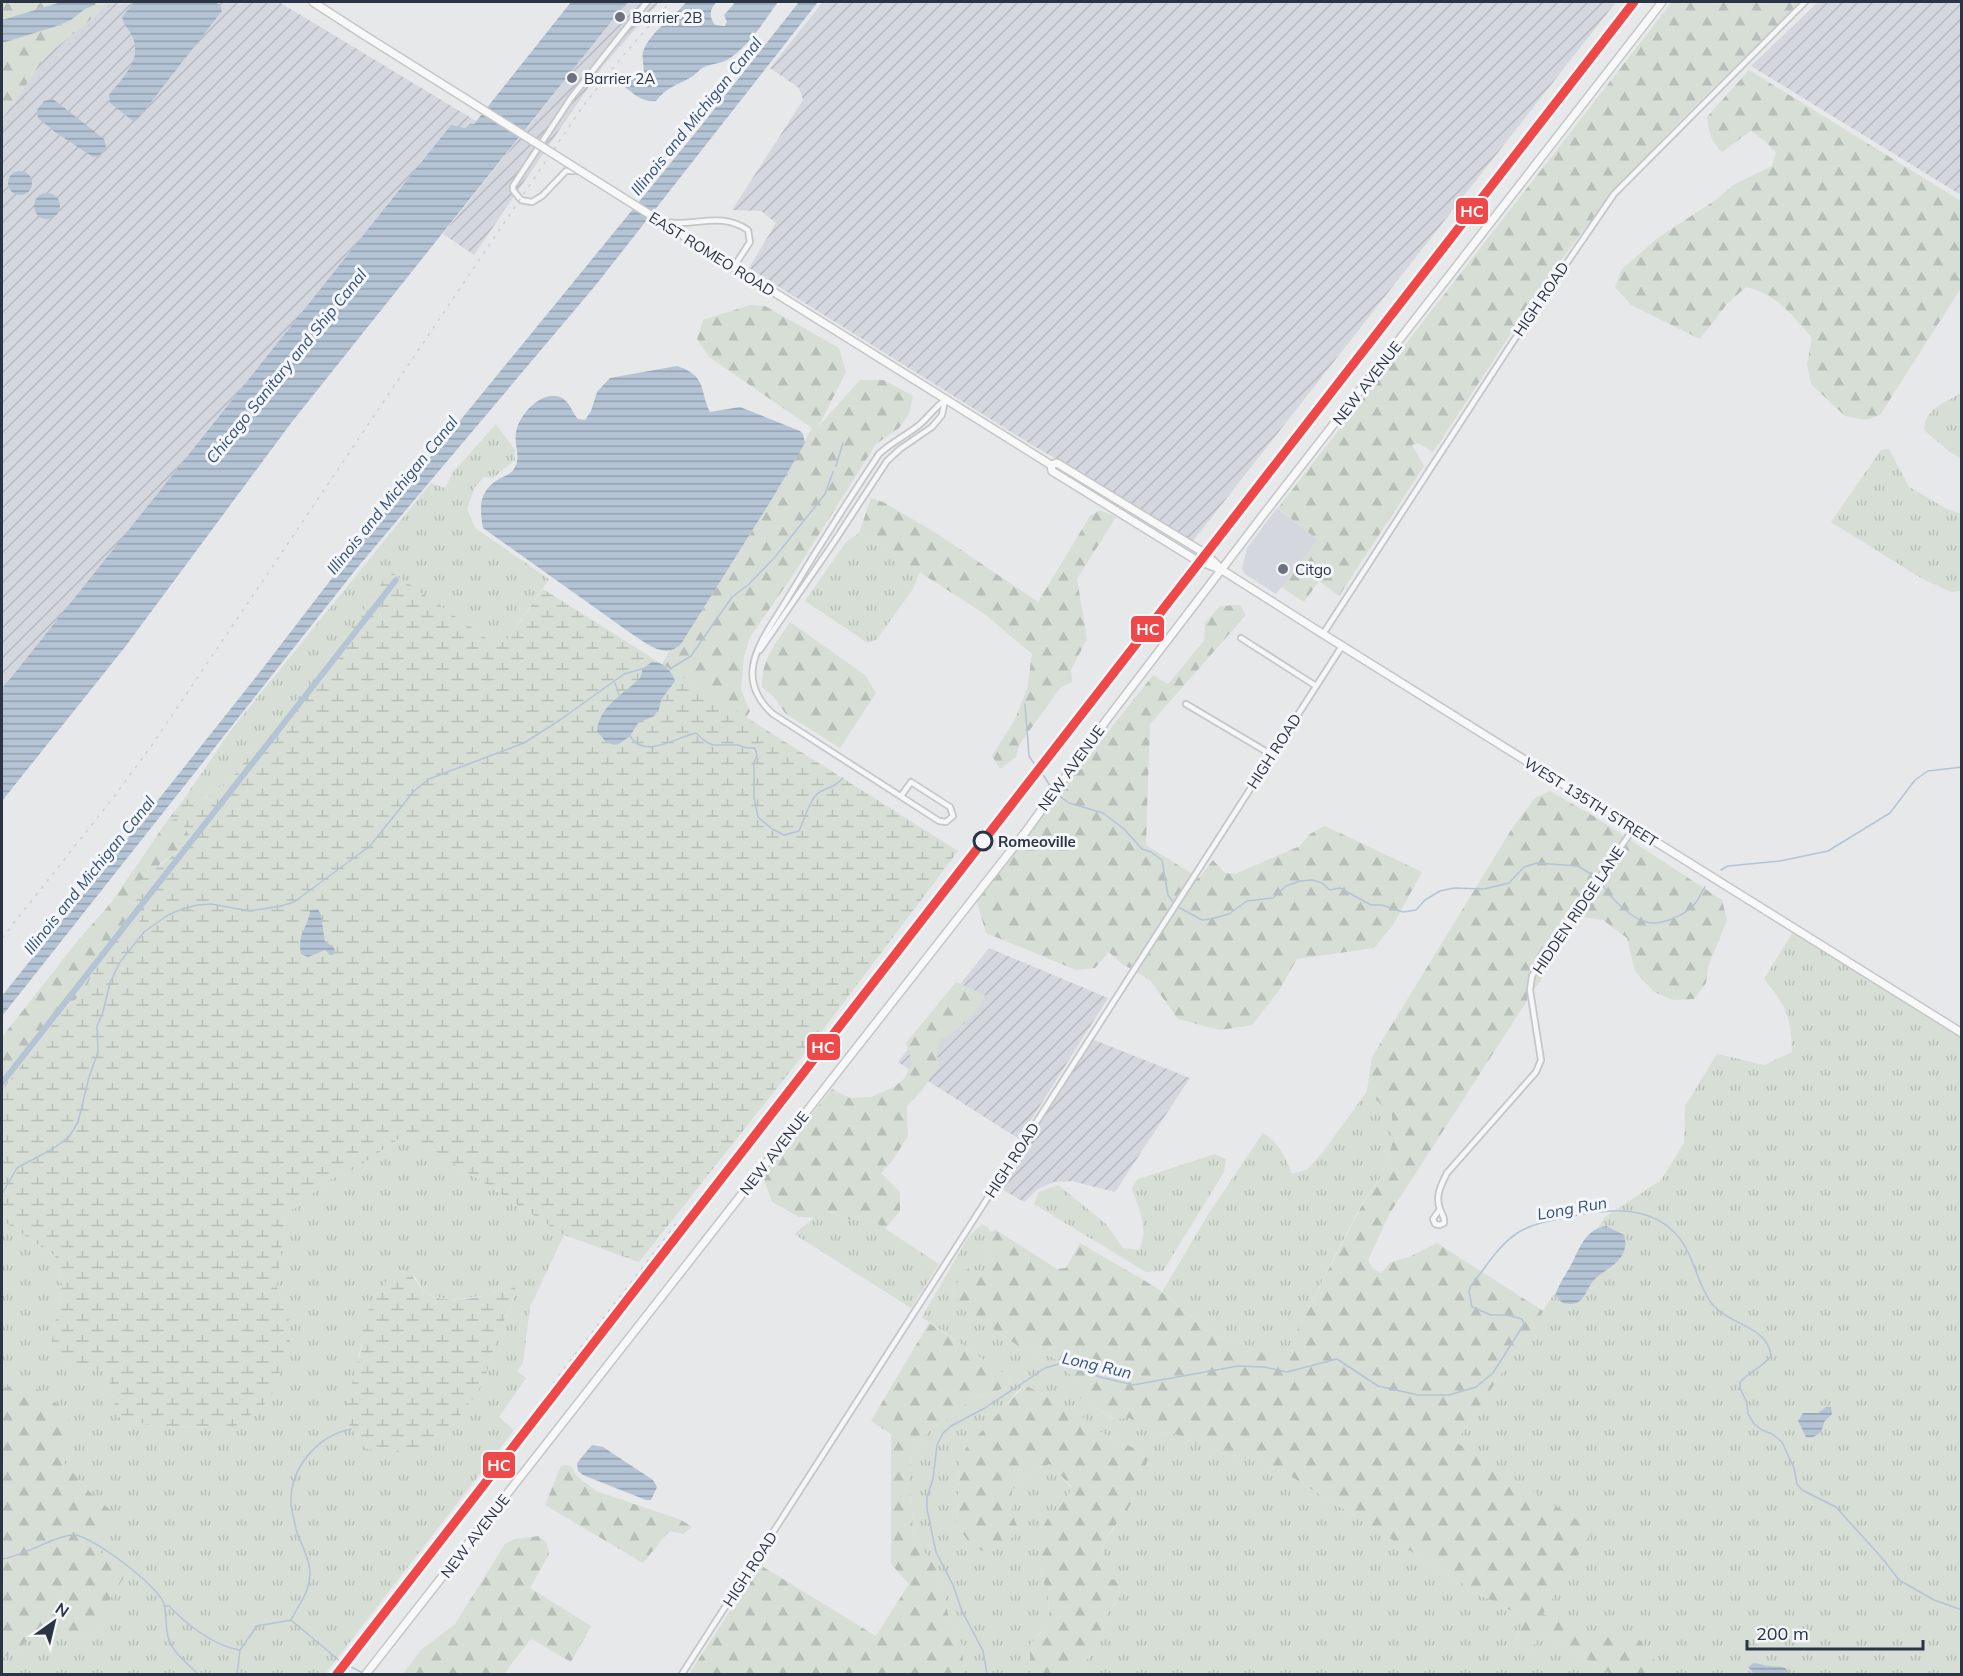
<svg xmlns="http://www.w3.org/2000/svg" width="1963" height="1676" font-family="Mulish,sans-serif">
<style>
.built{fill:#d4d7dd}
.industrial{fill:url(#industrial-furrows)}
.grass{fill:url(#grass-tufts);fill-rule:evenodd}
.forest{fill:url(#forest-firs)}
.wetland{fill:url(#wetland-marsh)}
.water{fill:url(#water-rules)}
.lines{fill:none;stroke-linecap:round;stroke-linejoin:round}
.stream{stroke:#b4c4d5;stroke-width:1.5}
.canal{stroke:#b4c4d5;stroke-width:6}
.street-casing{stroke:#c4c6c8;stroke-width:8}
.secondary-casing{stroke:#c4c6c8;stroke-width:10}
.street{stroke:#f5f6f7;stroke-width:4.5}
.secondary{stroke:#f8f8f8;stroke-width:7}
.rail{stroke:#cecfd2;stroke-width:1.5;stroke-dasharray:3 6;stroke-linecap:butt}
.secondary-bridge-casing{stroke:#c4c6c8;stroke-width:10;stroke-linecap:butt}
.secondary-bridge{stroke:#f8f8f8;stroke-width:7}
.rail-1-casing{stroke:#f4f6f9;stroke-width:14}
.rail-1{stroke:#ee4848;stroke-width:9}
.poi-dot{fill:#6c737f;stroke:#f4f6f9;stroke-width:2}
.stop-dot{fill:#f4f6f9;stroke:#2b3445;stroke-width:3}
.labels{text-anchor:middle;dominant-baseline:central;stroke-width:6;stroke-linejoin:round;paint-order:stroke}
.poi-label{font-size:15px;fill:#2b3445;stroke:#f4f6f9;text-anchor:start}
.street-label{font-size:15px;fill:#2b3445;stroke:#f4f6f9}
.stop-label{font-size:15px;font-weight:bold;fill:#2b3445;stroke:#f4f6f9;text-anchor:start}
.water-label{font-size:16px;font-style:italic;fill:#34527a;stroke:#f4f6f9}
.line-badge{stroke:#f4f6f9;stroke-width:2}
.badge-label{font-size:16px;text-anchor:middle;font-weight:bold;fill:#fff}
</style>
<defs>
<pattern id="industrial-furrows" width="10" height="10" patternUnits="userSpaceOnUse" patternTransform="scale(1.5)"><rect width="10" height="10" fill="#d4d7dd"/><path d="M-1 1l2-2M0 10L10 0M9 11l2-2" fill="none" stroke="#b6b9bf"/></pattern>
<pattern id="grass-tufts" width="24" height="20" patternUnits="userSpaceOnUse" patternTransform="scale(1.5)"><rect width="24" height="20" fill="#d6ded6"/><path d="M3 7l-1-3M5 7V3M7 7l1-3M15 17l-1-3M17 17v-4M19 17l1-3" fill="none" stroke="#b8bfb9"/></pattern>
<pattern id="forest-firs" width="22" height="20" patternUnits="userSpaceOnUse" patternTransform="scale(1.5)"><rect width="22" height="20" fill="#d6ded6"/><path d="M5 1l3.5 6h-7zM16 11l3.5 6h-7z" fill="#b8bfb9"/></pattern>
<pattern id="wetland-marsh" width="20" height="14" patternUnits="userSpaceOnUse" patternTransform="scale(1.5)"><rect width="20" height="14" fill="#d6ded6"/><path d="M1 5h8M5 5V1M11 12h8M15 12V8" fill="none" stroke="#b8bfb9"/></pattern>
<pattern id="water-rules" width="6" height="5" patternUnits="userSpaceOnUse" patternTransform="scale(1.5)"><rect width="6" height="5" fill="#b4c4d5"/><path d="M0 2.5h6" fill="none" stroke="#93a0af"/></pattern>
</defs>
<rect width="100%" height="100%" fill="#e6e8ea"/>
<!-- built -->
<polygon class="built" points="1277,508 1318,540 1276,594 1245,574 1242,569 1247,548"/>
<!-- industrial -->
<g class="industrial">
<polygon points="106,2 279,2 476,121 473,124 470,124 465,128 457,127 2,689 2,119 47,55 96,15"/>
<polygon points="627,2 659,2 603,66 474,255 443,234"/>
<polygon points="823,2 1616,2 1193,541 1110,490 1032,445 749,268 776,223 761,211 732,210 803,100 799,88 770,68"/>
<polygon points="1818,2 1961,2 1961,195 1751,66"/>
<polygon points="989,948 1108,998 1019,1139 898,1062"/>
<polygon points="1089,1038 1190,1078 1115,1192 1072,1181 1053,1182 1037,1190 1024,1202 995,1185"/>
</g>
<!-- grass -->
<g class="grass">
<path d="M1961,393V458L1951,453L1924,430C1925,408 1945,403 1961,393Z"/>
<polygon points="496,424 515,450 515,460 493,478 484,477 475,487 467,509 475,528 549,579 506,641 495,644 390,572 273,742 260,742 226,785 213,789 204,799 184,799 231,730 431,483 445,488 453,472"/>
<polygon points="1889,449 1909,487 1947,509 1961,514 1961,591 1951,592 1921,578 1831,522 1881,450"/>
<polygon points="859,533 920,572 913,589 877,639 868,643 805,601 846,542"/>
<path d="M1794,930L1961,1037V1674H1645L1542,1614L1592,1530L1456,1442L1605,1217L1661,1180L1684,1143L1685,1106L1717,1054L1764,1065L1792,1052C1791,1017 1787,1007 1764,979Z"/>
<path d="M1367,1091L1393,1115L1392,1145L1379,1180L1361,1205L1287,1350H1254L1212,1335L1162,1292L1209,1213L1263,1133C1281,1145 1284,1155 1292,1174L1307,1170L1326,1148Z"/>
<path d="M407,1133L564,1235L530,1307L523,1363L517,1371L526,1378L499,1417L514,1430L325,1674H2V1658L15,1651L34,1636L67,1638L96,1633L101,1614L112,1594L114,1561L99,1552L103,1536L102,1504L63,1463L73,1435L3,1387L2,1388V1220L55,1256L62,1284L51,1345L70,1362L107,1372L117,1416L152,1426L234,1427L288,1308L277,1288L285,1216L329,1180L355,1169ZM393,1273L415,1277L426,1294L448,1300L490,1295L509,1285L514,1299L495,1341L490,1364L477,1393L447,1432L358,1357L374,1297Z"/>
<path d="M1215,1154L1226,1159L1224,1172L1163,1271L1146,1272L1034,1204L1039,1192L1058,1185L1105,1223L1123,1248L1139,1250C1150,1229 1138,1208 1132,1188L1138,1179Z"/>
<polygon points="828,1211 850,1220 867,1217 939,1264 911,1308 794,1234 814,1218 822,1217"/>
<polygon points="982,1224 988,1227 990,1232 983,1245 984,1250 994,1263 992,1269 985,1275 978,1271 959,1279 952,1297 955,1304 1020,1347 1053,1357 1078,1382 1081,1398 1113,1419 1129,1417 1157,1433 1176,1434 1209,1450 1260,1461 1292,1477 1484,1597 1514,1612 1524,1621 1515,1641 1529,1650 1541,1636 1547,1635 1611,1674 1073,1674 1094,1652 1106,1615 1117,1602 1118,1581 1104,1576 1101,1570 1105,1539 1113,1530 1144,1453 1094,1429 1079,1413 1025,1385 1018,1390 959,1464 957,1526 1019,1530 1012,1514 1012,1490 1031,1471 1050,1464 1071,1487 1070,1495 1055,1512 1041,1571 1048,1597 1050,1621 1031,1644 1030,1674 964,1674 962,1645 950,1623 938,1567 924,1552 912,1531 913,1512 909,1481 912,1453 930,1429 954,1416 971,1398 995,1392 1009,1385 1011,1379 922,1317 969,1236"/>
</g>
<!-- forest -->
<g class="forest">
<polygon points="2,2 61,2 2,20"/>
<polygon points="96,2 106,2 96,15 47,55 2,119 2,43 54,27 71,20 85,9 95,5"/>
<path d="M1672,2H1800C1732,71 1660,136 1598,212C1537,288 1487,372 1433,452L1418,443L1412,445L1424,466L1339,596L1319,581L1304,602L1281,587L1318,540L1278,508Z"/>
<path d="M1749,70L1961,201V288L1880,415L1866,420L1845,416L1811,384L1807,364L1812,338C1793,316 1776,293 1746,287L1727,304L1700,339L1631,305L1615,287L1622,269L1659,237L1717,199L1733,185L1772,166L1776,153L1765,141L1751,131L1722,152C1711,142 1709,132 1707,117Z"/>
<polygon points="750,305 765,306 839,348 846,372 818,427 860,380 884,380 913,396 909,414 899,428 876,444 797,569 750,637 744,656 741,690 750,711 746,718 662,664 670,650 676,649 681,644 772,499 812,428 709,357 697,339 703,320"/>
<polygon points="871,498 883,502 936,533 1038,602 1090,516 1100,510 1116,517 1077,579 1087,639 1071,670 1072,682 1061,687 1019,745 1016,757 1000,769 992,756 1015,719 1027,689 1032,654 986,615 859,533"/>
<polygon points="1240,605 1246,615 1150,724 1146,845 1199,878 1213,860 1225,873 1235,874 1300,846 1310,834 1325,826 1422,872 1393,925 1374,948 1297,959 1278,992 1252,1025 1220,1030 1178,1019 1150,980 1121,963 1109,952 1095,968 1076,970 986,933 976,899 1153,675 1168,684 1204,641 1205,623 1220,606"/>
<path d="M790,622L865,675L876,693L840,748L785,713L774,697L762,687C761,660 776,643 790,622Z"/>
<polygon points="1550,791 1595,817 1722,900 1727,920 1708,967 1706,983 1694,999 1673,1000 1654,992 1635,971 1627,938 1603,920 1581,917 1390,1213 1368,1260 1373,1269 1381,1273 1391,1262 1409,1257 1437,1243 1543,1311 1456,1442 1593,1530 1543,1614 1591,1635 1624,1634 1639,1639 1646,1650 1666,1674 1611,1674 1547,1635 1541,1636 1529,1650 1518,1648 1515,1642 1524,1621 1514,1612 1484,1597 1292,1477 1260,1461 1209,1450 1176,1434 1157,1433 1129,1418 1114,1419 1080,1398 1078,1382 1053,1357 1020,1347 955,1304 952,1297 959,1279 969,1268 978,1271 985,1275 992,1269 994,1263 984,1250 983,1245 990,1232 996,1230 1057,1269 1066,1268 1080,1243 1157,1288 1212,1335 1254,1350 1287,1350 1362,1205 1379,1180 1392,1145 1392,1115 1367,1091 1372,1057 1513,827 1535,798"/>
<path d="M179,818L189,835L180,850L161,863L129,902L146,907L135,931L101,950C94,972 87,994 66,1007L2,1091V1037L79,939L111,903L167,821Z"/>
<path d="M956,982L985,995C979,1014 958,1030 941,1040L937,1052L939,1066L922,1090L907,1106L908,1136L892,1161L881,1173L900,1192V1211L885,1229L867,1217L850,1220L828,1211L822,1218L799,1217L772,1202L763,1176L832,1089L850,1098L871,1097L894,1087L905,1078L912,1062L906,1043Z"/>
<polygon points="929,1323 1011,1378 1009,1385 995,1392 971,1398 954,1416 930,1429 912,1453 909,1481 913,1512 912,1531 924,1552 938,1566 950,1623 962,1645 964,1674 689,1674 760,1565 876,1636 909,1584 891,1564 891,1434 871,1421"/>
<path d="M28,1383C45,1394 74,1412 73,1435C72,1444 66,1455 64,1463L91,1493L117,1516L103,1536L99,1552L114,1561L127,1573C113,1593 102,1610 96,1633L67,1638L34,1636L15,1651L2,1658V1388Z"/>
<path d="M1025,1385L1079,1413L1094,1429L1144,1453L1148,1459L1131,1504L1105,1539L1101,1570L1105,1576L1117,1581L1122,1594L1106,1615L1094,1652L1073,1674H1030V1644C1059,1618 1049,1607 1042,1574C1039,1562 1040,1544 1042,1532C1044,1514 1069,1505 1071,1486L1050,1464L1031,1471L1012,1490V1514L1019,1530L1003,1546L989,1553L973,1547L957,1526L959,1464L966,1448Z"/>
<polygon points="565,1465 571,1466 577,1476 596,1491 681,1520 692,1527 683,1534 669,1531 643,1563 545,1505 561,1466"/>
<polygon points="539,1536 547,1543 549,1554 530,1588 591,1626 571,1662 531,1639 504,1674 403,1674 421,1650 455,1624 505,1544 515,1539"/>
</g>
<!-- wetland -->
<g class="wetland">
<path d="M390,571L495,644L506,641L543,589L958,851L819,1035L639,1262L564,1235L407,1133L355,1169L329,1180L285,1216L277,1288L288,1308L290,1342L270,1400L234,1427L152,1426L117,1416L107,1372L70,1362L51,1345L62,1284L55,1256L2,1220V1091L66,1007C87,994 94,972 101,950L135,931L146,907L128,901L140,881L180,850L189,835L179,818L167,821L184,799H205L213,789L226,785L260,742L274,741Z"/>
<path d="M402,1270C414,1273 416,1284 425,1292C437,1304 473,1299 488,1295C495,1294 503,1288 509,1285L515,1288L516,1294L495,1341L490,1364L481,1385L477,1393L447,1432L432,1447L419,1450L389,1453L368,1449L363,1446L349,1424L347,1408L348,1399L362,1346L363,1324L374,1297L393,1273Z"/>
</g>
<!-- water -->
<g class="water">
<polygon points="61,2 96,2 95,5 85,9 71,20 54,27 2,43 2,20"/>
<path d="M134,2H215L220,5L222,11L137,120L133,121L110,103L109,95C122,78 142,61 133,38C130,30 124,26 122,17Z"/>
<polygon points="571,2 627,2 291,423 125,647 2,801 2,689 451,125 465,128 470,124 474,124"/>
<path d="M686,2H717C709,9 709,17 715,25L725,26L727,22L724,15L734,4L733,2H778C764,21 750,45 730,58C722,64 713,63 704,67C700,69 697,73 693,76C677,86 669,85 656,101C642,102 635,95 625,87L624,82L632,79L643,77C646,68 640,58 644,49C653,29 674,18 686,2Z"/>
<polygon points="799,2 818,2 595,286 357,568 2,1016 2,996 256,677 346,560 701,126"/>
<polygon points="53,99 104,139 106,147 99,156 93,157 55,132 38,118 37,110 44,101"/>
<circle cx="20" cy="183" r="12"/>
<circle cx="47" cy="206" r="13"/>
<path d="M677,366C708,376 699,391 710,412L740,407L800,431L803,434L805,443L772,499L681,644C664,661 644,641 629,632L483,528C479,505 479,489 503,477C510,474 513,472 516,465C520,454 514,444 516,433C518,415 543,388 562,398C570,402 572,413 578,419L585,420L591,411L597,392L610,378Z"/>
<path d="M652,662C664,662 671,670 675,681L661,700L659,709L654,716L638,723L630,736L619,744L614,745L605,741L597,731C599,706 624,694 640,678L642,673V669Z"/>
<path d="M318,909L321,915L325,942L333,946L335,951L333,955H330L325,950L308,957L301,954C297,933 308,928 310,911Z"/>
<path d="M1606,1226L1624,1235C1631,1259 1609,1266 1595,1279C1585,1288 1586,1304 1570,1304C1562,1304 1559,1301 1556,1294C1560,1281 1568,1272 1574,1259C1581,1244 1588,1229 1606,1226Z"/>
<path d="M1826,1407H1831L1832,1414L1824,1422C1823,1432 1816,1439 1806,1437L1798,1421L1803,1413H1818Z"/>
<polygon points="592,1445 603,1447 653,1480 657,1487 651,1500 646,1500 583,1475 578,1471 577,1463"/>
<path d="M1754,1663C1759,1663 1764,1666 1768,1666C1778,1668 1784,1663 1790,1674H1755L1748,1667Z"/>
</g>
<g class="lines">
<!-- stream -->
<g class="stream">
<polyline points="836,466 843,443"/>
<polyline points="670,669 691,656 732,597 748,585 775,557 825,494 833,472"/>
<polyline points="615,683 619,695"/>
<polyline points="1025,704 1029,756 1035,765"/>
<path d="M630,736C644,760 677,737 696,733L706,742L713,745H738L747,748H755L757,755L754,763V798L758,817L772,829L784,835L799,831C804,820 808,805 815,796C823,787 833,790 843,778"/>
<polyline points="1040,770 1052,789"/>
<polyline points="1058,795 1069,803 1103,813 1124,829 1142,849 1151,852 1162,860 1168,895 1174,903"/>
<polyline points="1721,870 1728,866 1780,861 1828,851 1890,813 1915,780 1928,771 1962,767"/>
<path d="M1601,882C1609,897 1629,917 1646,922C1660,926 1683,916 1693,906C1698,901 1701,893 1705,887"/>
<polyline points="1180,908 1202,920 1211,919 1229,914 1247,901 1273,898 1286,886 1300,881 1312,880 1322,883 1330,890 1340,888 1371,905 1382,905 1403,912 1416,910 1425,900 1440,891 1454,888 1484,889 1509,883 1524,867 1537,863 1578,866 1597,878"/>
<polyline points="2,1194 17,1168 54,1148 69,1137 78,1122 89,1077 98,1052 97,1026 103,1012 110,983 120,962 144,932 168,915 185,908 198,905 211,904 250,911 281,906 294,902 370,846 414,791 429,779 524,743 560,720 624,674 642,669"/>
<path d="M2,1559C22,1557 60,1533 75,1535C93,1537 159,1586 164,1604C167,1615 165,1629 169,1640C174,1654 188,1664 198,1674"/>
<path d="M165,1606H169C187,1625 213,1645 239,1650"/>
<path d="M291,1620C299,1604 310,1592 310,1573C310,1557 300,1544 296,1529C294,1519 290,1507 291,1497C293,1464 320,1435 351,1429"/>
<polyline points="237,1674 240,1650 257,1626 291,1620 341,1662 363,1673"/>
<path d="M987,1674L983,1651L962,1611L953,1585L936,1552L927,1509V1497L933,1479L937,1445L943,1433L951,1426L985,1408L1045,1368L1059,1364L1068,1365L1100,1377L1133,1385L1238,1366L1264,1367L1287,1372L1337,1359L1378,1386L1418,1395H1449L1476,1387L1493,1373L1524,1324L1522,1319L1507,1315H1491L1472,1307L1469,1291L1471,1286C1485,1268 1499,1244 1519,1232C1534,1223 1550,1221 1567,1217C1603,1210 1645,1203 1674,1232C1695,1253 1696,1284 1712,1304C1729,1325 1768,1326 1771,1356C1760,1369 1751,1371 1740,1382V1388L1747,1403L1748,1414L1754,1424L1762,1430L1772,1434L1782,1442L1794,1468L1797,1484L1802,1490L1836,1507L1882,1558L1899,1580L1934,1600L1962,1610"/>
</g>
<!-- canal -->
<polyline class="canal" points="2,1083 396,580"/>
<!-- street casing -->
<g class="street-casing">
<g id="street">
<polyline points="577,171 566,171 542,196 532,202 521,200 513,190 513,186 571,98 647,2"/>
<path d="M664,222C695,227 720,211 748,230L750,242L733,268"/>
<polyline points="1323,634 1512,343 1614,194 1805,2"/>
<polyline points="1241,638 1316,686"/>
<polyline points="760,650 832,545 887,461 900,449 932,427 942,415 945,400"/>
<polyline points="1186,704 1272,755"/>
<path d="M901,796L911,782L950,807L953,816L946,822L939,821L773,714C759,702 750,685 753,666C757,643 774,621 786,601C816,551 847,502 879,454C891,443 905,436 918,426C928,418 934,408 945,400"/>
<path d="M1440,1209L1433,1219L1435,1224L1440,1225L1444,1223C1445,1216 1442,1215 1440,1209C1435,1196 1441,1185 1447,1173L1536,1072L1541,1060L1530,990L1532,976L1545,955L1634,828"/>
<polyline points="682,1674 1342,646"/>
</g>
</g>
<!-- secondary casing -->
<g class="secondary-casing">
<g id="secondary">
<polyline points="313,2 364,35"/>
<polyline points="684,236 1051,465 1057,463 1206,554 1222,570 1323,634 1962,1033"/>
<polyline points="1051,465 1052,471 1196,560 1220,569"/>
<polyline points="366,1674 1027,830 1108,718 1263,515 1662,2"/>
</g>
</g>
<!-- street -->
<use href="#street" class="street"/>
<!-- secondary -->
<use href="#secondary" class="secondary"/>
<!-- rail -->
<g class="rail">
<polyline points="2,130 46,67 113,2"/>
<polyline points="1390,316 1441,244"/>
<polyline points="1305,419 1362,352"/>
<polyline points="2,938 113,798 152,745 583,106 622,57 670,2"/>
<polyline points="529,1421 559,1375 676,1224"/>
</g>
<!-- secondary-bridge casing -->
<g class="secondary-bridge-casing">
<polyline id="secondary-bridge" points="364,35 684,236"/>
</g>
<!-- secondary-bridge -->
<use href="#secondary-bridge" class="secondary-bridge"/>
<!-- rail-1 casing -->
<g class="rail-1-casing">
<polyline id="rail-1" points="337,1674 1634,2"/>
</g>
<!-- rail-1 -->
<use href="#rail-1" class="rail-1"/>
</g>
<!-- markers -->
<g class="poi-dot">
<circle cx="620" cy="17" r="6"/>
<circle cx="572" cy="78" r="6"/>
<circle cx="1283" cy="569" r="6"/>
</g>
<circle class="stop-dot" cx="983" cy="841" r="9"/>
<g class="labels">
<!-- poi labels -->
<g class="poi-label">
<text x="632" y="17">Barrier 2B</text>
<text x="584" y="78">Barrier 2A</text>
<text x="1295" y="569">Citgo</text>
</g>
<!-- street labels -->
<g class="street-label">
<text transform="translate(712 254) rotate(32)">EAST ROMEO ROAD</text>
<text transform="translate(1541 299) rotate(-56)">HIGH ROAD</text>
<text transform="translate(1367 383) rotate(-52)">NEW AVENUE</text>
<text transform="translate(1274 751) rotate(-57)">HIGH ROAD</text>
<text transform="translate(1071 768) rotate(-54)">NEW AVENUE</text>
<text transform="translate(1591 802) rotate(32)">WEST 135TH STREET</text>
<text transform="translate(1578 910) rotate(-56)">HIDDEN RIDGE LANE</text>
<text transform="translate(774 1153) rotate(-52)">NEW AVENUE</text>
<text transform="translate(1012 1160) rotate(-57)">HIGH ROAD</text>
<text transform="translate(475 1536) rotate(-52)">NEW AVENUE</text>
<text transform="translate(750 1569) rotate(-57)">HIGH ROAD</text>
</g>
<!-- stop labels -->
<g class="stop-label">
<text x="998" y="841">Romeoville</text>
</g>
<!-- water labels -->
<g class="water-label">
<text transform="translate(696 116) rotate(-51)">Illinois and Michigan Canal</text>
<text transform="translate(286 366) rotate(-51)">Chicago Sanitary and Ship Canal</text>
<text transform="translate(392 495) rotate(-51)">Illinois and Michigan Canal</text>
<text transform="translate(89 875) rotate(-51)">Illinois and Michigan Canal</text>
<text transform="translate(1572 1208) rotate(-10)">Long Run</text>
<text transform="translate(1097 1365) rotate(13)">Long Run</text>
</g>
</g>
<g class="line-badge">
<rect x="1455" y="197" width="34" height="28" rx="6" fill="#ee4848"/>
<rect x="1130" y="615" width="35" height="28" rx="6" fill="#ee4848"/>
<rect x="806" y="1033" width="35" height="28" rx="6" fill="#ee4848"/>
<rect x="482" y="1451" width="34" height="28" rx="6" fill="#ee4848"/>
</g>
<g class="badge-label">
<text x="1472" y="217">HC</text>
<text x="1148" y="635">HC</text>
<text x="823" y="1053">HC</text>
<text x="499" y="1471">HC</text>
</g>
<!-- border -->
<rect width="1963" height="1676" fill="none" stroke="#2b3445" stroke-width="6"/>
<!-- north arrow -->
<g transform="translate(54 1622) rotate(34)" stroke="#f4f6f9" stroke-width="4.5" paint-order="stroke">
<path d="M0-4.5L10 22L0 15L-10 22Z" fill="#2b3445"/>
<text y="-9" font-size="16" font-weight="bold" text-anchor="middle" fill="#2b3445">N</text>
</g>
<!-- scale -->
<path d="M1747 1640v9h176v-9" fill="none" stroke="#2b3445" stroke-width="3"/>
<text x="1756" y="1640" font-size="18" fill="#2b3445" stroke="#f4f6f9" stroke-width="4.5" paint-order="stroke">200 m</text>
</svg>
